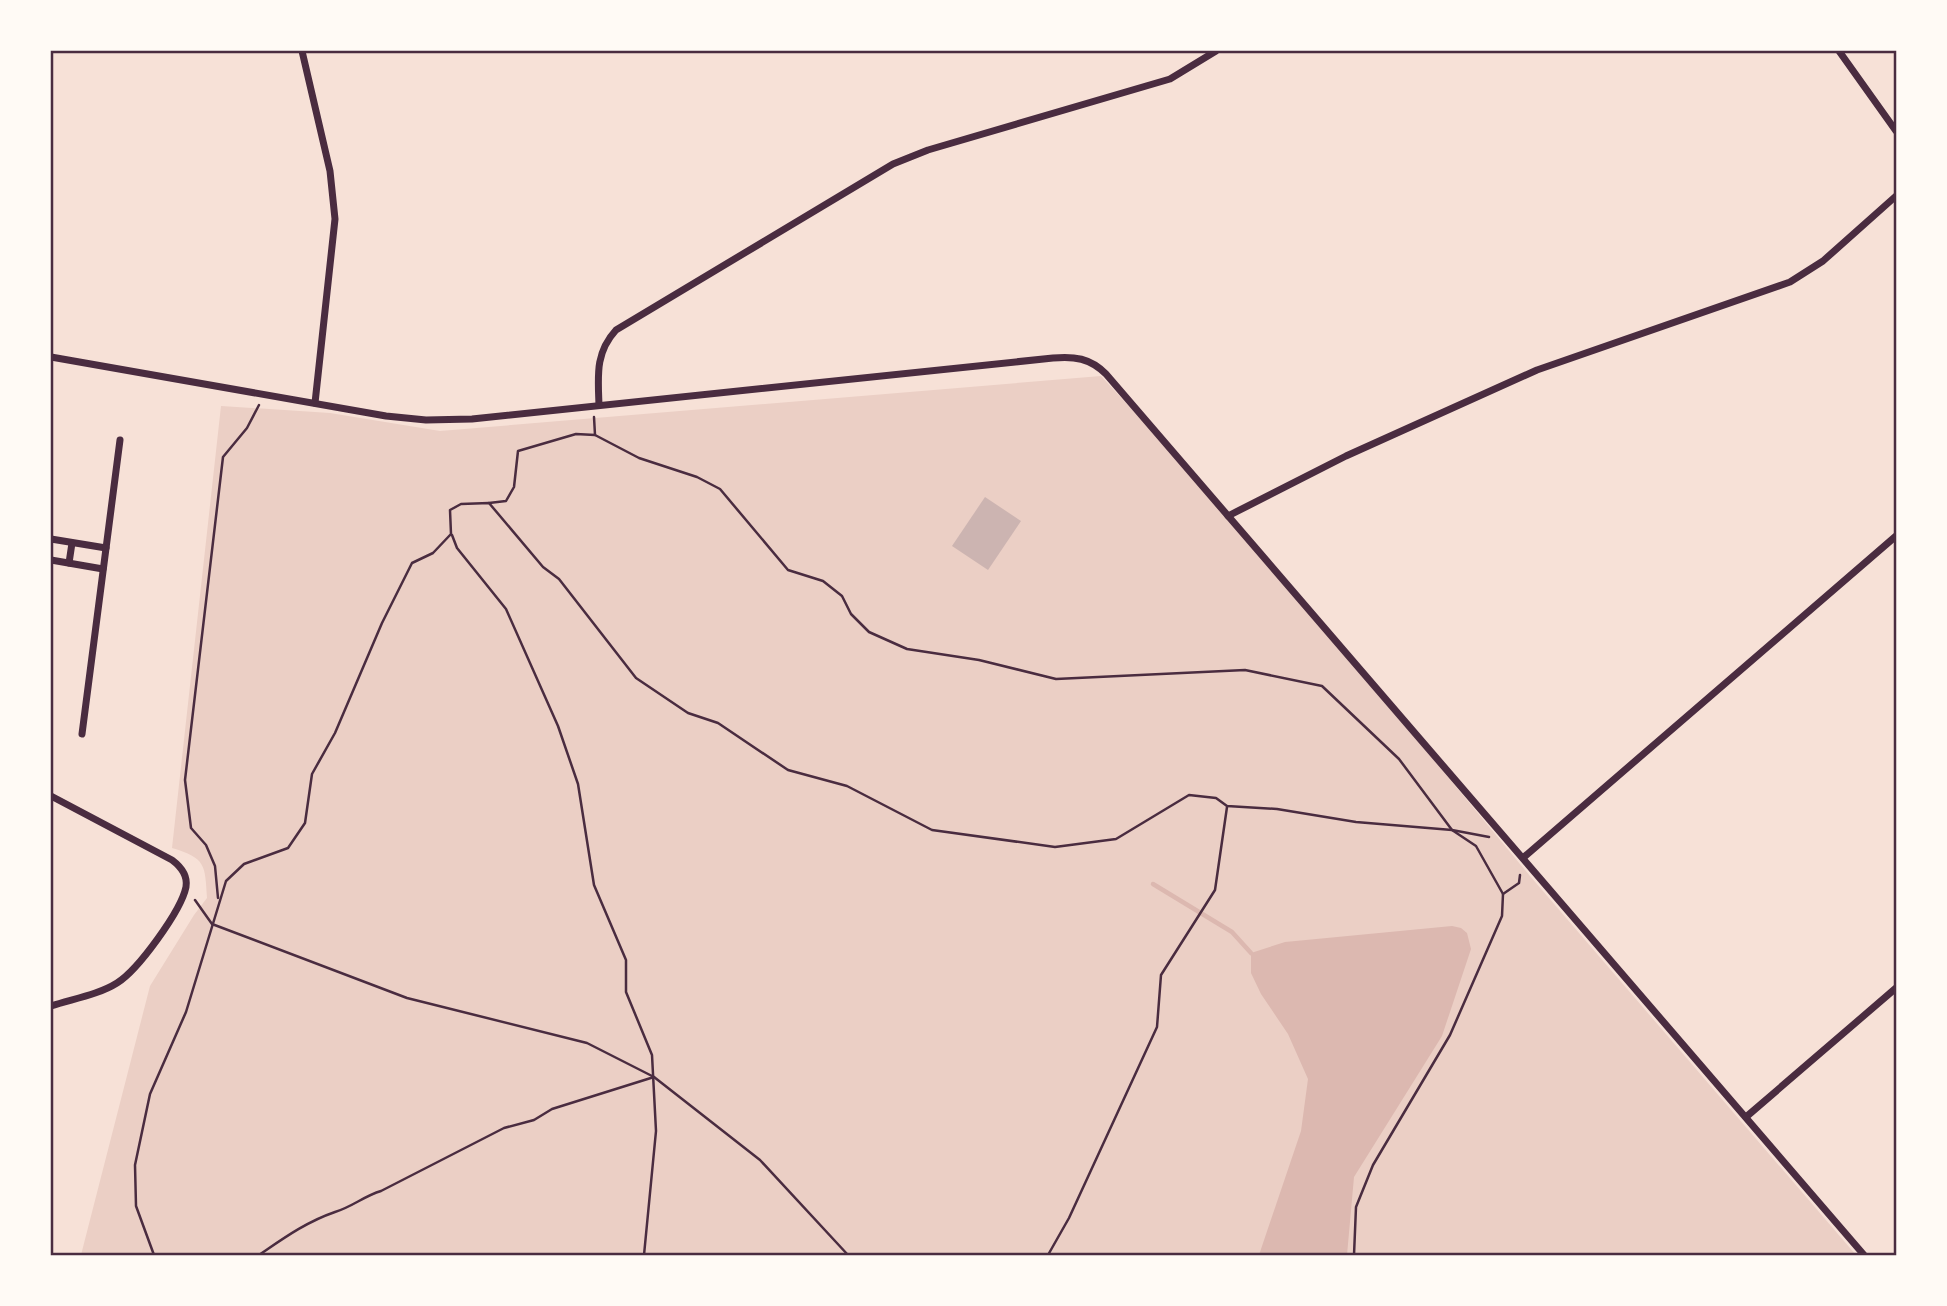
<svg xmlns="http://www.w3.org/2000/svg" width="1947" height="1306" font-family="'IBM Plex Sans',sans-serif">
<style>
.green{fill:#ebcfc5}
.water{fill:#dcb8b0}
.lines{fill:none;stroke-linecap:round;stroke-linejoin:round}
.stream{stroke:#dcb8b0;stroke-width:4.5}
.building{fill:#ccb4b1}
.path{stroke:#4a2c40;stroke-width:2.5}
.minor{stroke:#4a2c40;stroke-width:7}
.neatline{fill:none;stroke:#4a2c40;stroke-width:2.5}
</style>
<rect width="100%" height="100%" fill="#f7e1d7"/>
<!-- green -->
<path class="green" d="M1101,376L1238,524L1530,876L1856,1255H81L150,986L194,915L207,898C205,865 206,858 172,848L221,406L330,413L440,431Z"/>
<!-- water -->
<polygon class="water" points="1452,926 1461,928 1467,933 1471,949 1442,1036 1354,1177 1347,1255 1259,1255 1301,1131 1308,1079 1288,1034 1261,994 1251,973 1251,953 1285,942"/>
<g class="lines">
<!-- stream -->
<polyline class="stream" points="1153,884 1232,932 1251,953"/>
</g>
<!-- building -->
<polygon class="building" points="985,497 1021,521 988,570 952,546"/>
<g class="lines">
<!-- path -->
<g class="path">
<polyline points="595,435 639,458 697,477 720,489 788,570 823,581 842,596 851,614 869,632 907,649 979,660 1056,679 1245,670 1322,686 1399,759 1452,830 1476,846 1503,894"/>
<polyline points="489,503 506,501 514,487 518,451 576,434 595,435 594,417"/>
<polyline points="452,535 457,548 506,609 558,726 578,784 594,885 626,960 626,992 652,1055 656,1131 644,1255"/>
<polyline points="218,898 215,866 206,845 191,828 185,780 223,457 247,428 259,405"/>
<polyline points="195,900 212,924 407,998 587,1043 654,1077 760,1160 848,1255"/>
<polyline points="154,1255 136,1206 135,1165 150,1094 186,1012 226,881 244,864 288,848 305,823 312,774 335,733 382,623 412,563 433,553 451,534 450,510 461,504 489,503 543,567 559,579 636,678 688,713 718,723 788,770 847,786 932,830 1055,847 1116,839 1189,795 1216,798 1227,806 1277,809 1356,822 1452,830 1489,837"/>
<path d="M259,1255C284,1238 306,1222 335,1212C352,1207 364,1196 381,1191L504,1128L534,1120L552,1109L654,1077"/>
<polyline points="1048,1255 1069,1218 1157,1027 1161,975 1215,890 1227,807"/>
<polyline points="1354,1255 1356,1207 1373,1165 1450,1035 1502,916 1503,894 1519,883 1520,875"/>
</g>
<!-- minor -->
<g class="minor">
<polyline points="302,51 330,171 335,219 315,403"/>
<polyline points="1839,51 1896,131"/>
<path d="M51,357L386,416L426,420L472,419L1053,358C1074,356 1090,358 1106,374L1864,1255"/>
<path d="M599,405C598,376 595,353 616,330L893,164L928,150L1170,79L1216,51"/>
<polyline points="1228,516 1346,456 1537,370 1790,282 1823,261 1896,196"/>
<polyline points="51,539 106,548"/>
<polyline points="51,560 103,569"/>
<polyline points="69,563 72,543"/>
<polyline points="82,734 120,440"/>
<path d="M51,796L172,860C180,866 188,875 186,887C181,911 138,970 117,983C98,995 72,999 51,1006"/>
<polyline points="1524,857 1896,536"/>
<polyline points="1746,1117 1896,988"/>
</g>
</g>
<!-- border -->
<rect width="1947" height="1306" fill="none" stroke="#fffaf5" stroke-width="105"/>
<rect x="52" y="52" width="1843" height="1202" class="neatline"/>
</svg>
